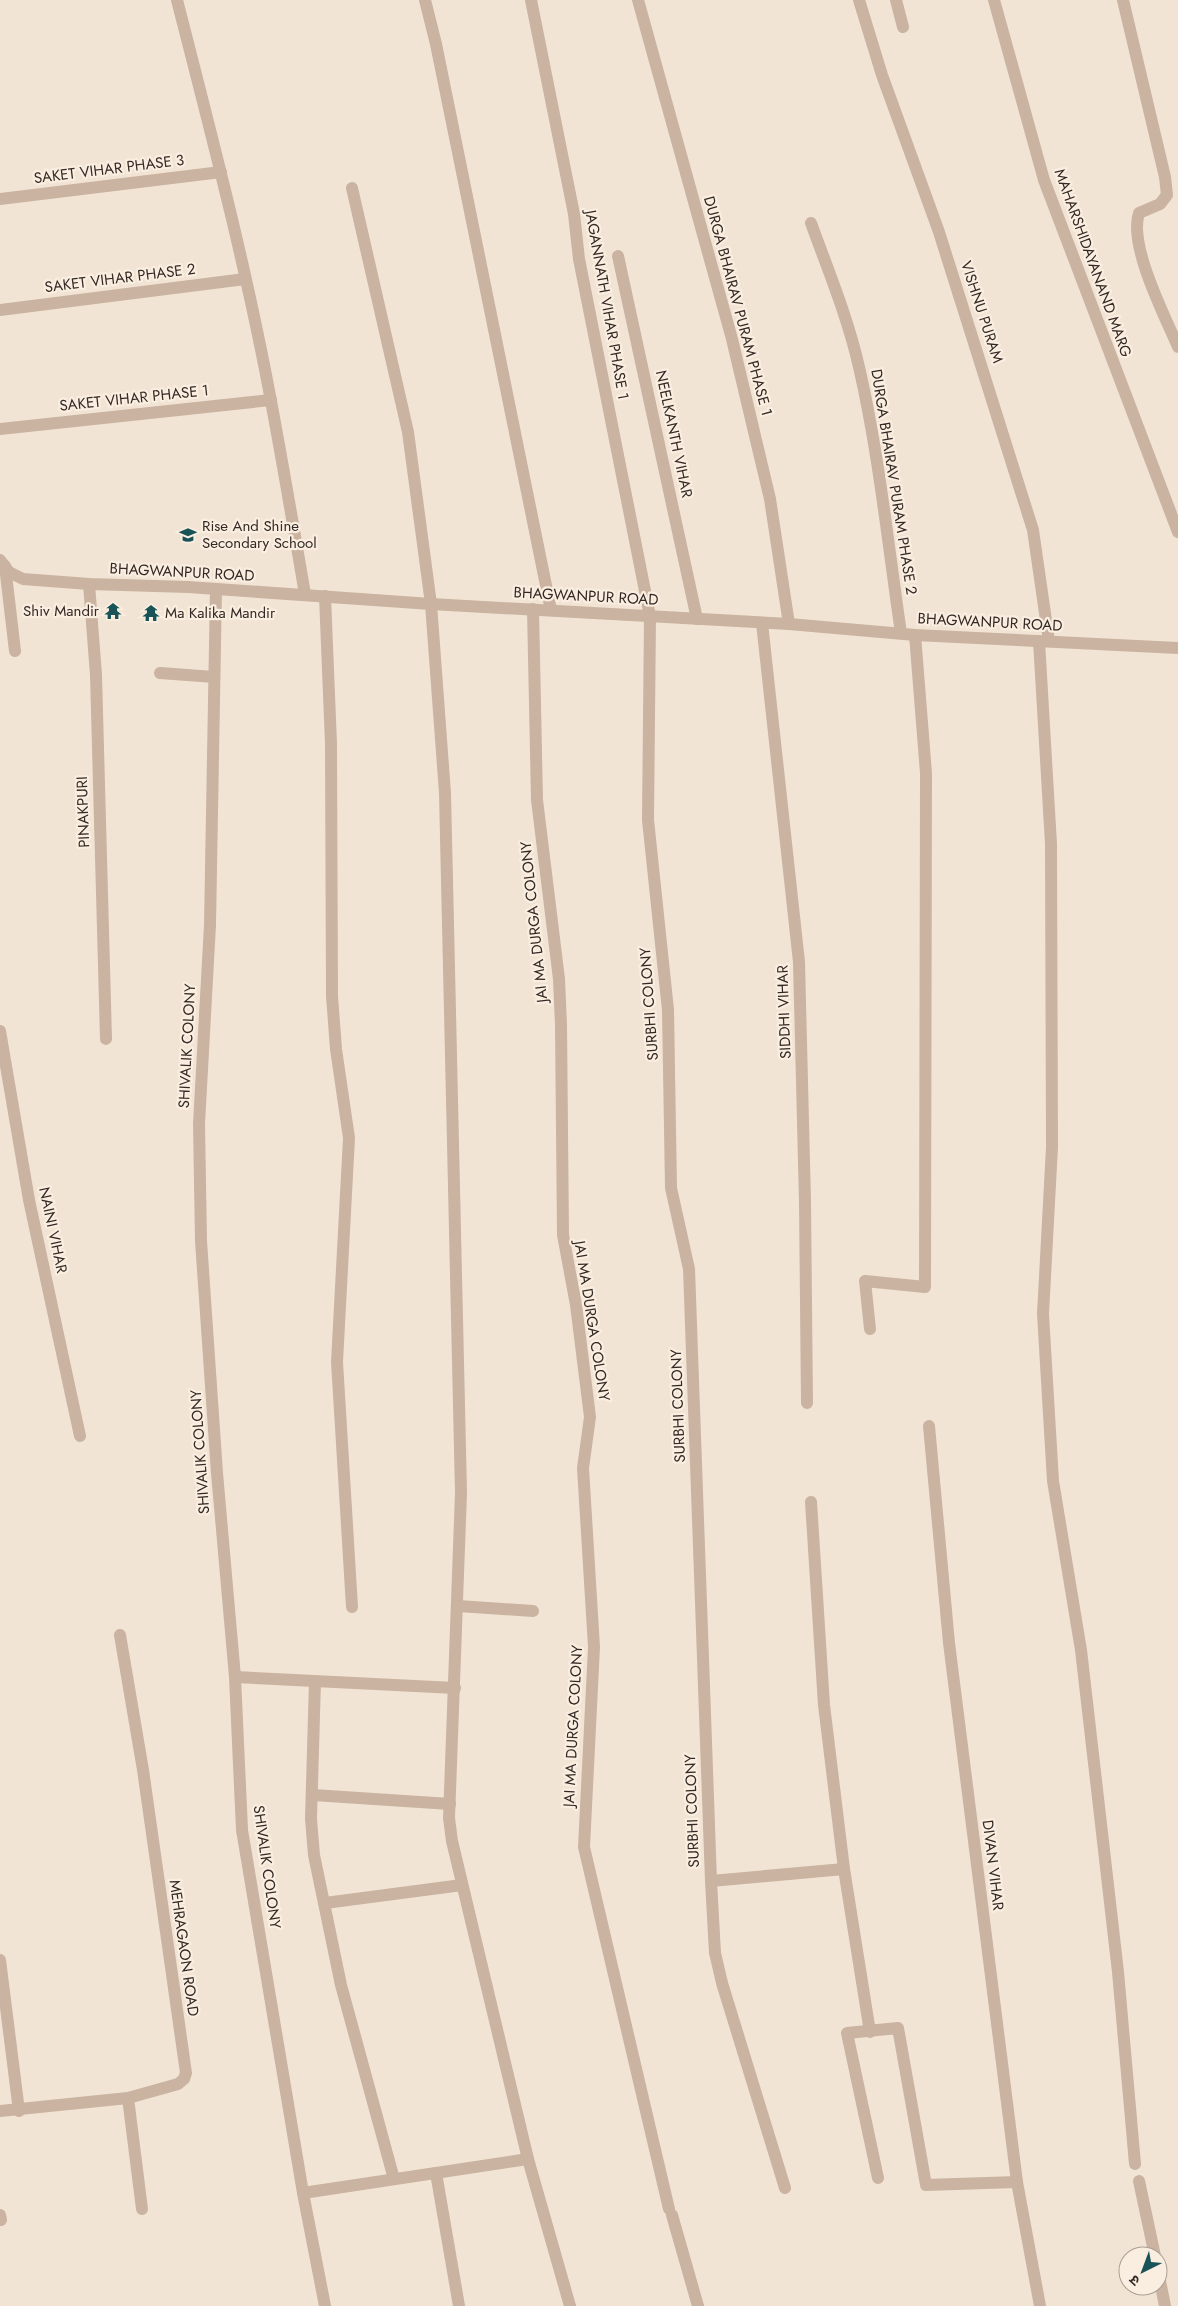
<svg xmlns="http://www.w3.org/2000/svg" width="1178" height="2306" font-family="Jost,'Noto Sans Devanagari',sans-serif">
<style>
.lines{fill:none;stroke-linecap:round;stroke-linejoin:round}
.minor{stroke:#cab3a0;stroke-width:12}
.labels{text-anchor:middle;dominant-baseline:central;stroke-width:4.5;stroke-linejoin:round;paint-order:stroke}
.street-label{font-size:15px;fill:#342924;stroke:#faeee1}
.poi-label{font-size:15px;fill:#342924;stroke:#faeee1;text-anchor:start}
</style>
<rect width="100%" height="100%" fill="#f2e4d4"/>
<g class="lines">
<!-- minor -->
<g class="minor">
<path d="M177,0C211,133 246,266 271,401C283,465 294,530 305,594"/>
<polyline points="425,0 436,44 551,610"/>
<polyline points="531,0 574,214 579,259 650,616 648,820 668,1010 671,1188 689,1269 711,1881 715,1953 722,1983 785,2188"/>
<polyline points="638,0 732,339 770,499 789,624"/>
<polyline points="859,0 882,75 939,232 1033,530 1049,641"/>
<polyline points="896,0 903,27"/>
<polyline points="994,0 1044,180 1178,532"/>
<path d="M1123,0L1165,177L1167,195L1160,204L1139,213C1128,245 1165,316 1178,347"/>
<polyline points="352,188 408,432 431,604 445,793 461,1493 449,1818 452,1841 528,2159 570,2306"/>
<polyline points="0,199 221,172"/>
<path d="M811,223C828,270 848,318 859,367C879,454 888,545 901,633"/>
<polyline points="618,256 697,619"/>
<polyline points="0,310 245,279"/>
<polyline points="0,429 271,400"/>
<polyline points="0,560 9,572 23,579 89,584 188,587 431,604 789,624 915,635 1178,648"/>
<polyline points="5,566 15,651"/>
<polyline points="89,584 96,675 106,1039"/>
<polyline points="216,589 210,925 199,1124 201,1241 217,1473 235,1677 242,1830 303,2193 325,2306"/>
<polyline points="325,596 331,744 332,996 336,1049 349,1138 337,1362 352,1607"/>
<polyline points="533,609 537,800 559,979 561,1025 563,1235 576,1305 590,1417 583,1468 594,1647 584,1847 669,2209"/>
<polyline points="762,623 799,962 805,1201 807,1403"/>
<polyline points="1039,641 1051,844 1052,1147 1043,1314 1053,1481 1081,1650 1118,1972 1135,2164"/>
<polyline points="160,673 214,677"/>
<polyline points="0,1031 29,1200 80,1436"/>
<polyline points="870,1329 865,1281 925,1287 926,773 915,635"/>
<polyline points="929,1426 949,1643 1017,2182 1040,2306"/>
<polyline points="811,1502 824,1705 844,1869 870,2032"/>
<polyline points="458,1606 533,1611"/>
<polyline points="235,1677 455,1688"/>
<polyline points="315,1681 311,1819 314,1855 341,1985 394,2179"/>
<polyline points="313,1795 450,1804"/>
<polyline points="711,1881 844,1869"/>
<polyline points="325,1903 462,1885"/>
<polyline points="0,1960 19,2111"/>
<polyline points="128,2098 142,2209"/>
<polyline points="0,2111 128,2098 178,2084 184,2079 186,2073 143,1770 120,1635"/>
<polyline points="436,2173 459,2306"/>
<polyline points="878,2178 847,2033 898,2028 926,2185 1017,2182"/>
<polyline points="1139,2181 1155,2256"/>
<polyline points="303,2193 528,2159"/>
<polyline points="0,2215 1,2220"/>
<polyline points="672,2215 698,2306"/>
<polyline points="1158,2271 1165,2306"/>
</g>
</g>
<!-- icons -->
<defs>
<g id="school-bare" transform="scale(1.35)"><path d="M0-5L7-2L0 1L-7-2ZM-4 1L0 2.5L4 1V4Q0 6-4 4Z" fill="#175357" stroke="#faeee1" stroke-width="2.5" paint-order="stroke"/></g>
<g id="temple-bare" transform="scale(1.35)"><path d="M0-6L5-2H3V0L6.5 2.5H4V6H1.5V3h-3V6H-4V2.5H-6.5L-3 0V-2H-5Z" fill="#175357" stroke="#faeee1" stroke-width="2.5" paint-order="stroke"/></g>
</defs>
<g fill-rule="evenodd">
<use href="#school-bare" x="188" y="535"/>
<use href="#temple-bare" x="113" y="611"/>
<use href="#temple-bare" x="151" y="613"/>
</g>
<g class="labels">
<!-- street labels -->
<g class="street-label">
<text transform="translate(109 169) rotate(-7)">SAKET VIHAR PHASE 3</text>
<text transform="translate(1093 263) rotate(70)">MAHARSHIDAYANAND MARG</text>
<text transform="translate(120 278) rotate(-7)">SAKET VIHAR PHASE 2</text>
<text transform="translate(607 305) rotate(80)">JAGANNATH VIHAR PHASE 1</text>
<text transform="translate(738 306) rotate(75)">DURGA BHAIRAV PURAM PHASE 1</text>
<text transform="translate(982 312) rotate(72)">VISHNU PURAM</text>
<text transform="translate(134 398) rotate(-6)">SAKET VIHAR PHASE 1</text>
<text transform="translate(674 434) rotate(78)">NEELKANTH VIHAR</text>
<text transform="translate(894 482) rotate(81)">DURGA BHAIRAV PURAM PHASE 2</text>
<text transform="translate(182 572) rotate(3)">BHAGWANPUR ROAD</text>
<text transform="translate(586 596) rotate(3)">BHAGWANPUR ROAD</text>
<text transform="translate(990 622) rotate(3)">BHAGWANPUR ROAD</text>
<text transform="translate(83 812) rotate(-92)">PINAKPURI</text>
<text transform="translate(534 922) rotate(-96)">JAI MA DURGA COLONY</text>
<text transform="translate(649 1004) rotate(-94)">SURBHI COLONY</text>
<text transform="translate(784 1012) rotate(-92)">SIDDHI VIHAR</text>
<text transform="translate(187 1046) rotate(-87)">SHIVALIK COLONY</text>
<text transform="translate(53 1230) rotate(78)">NAINI VIHAR</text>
<text transform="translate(592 1321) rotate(81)">JAI MA DURGA COLONY</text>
<text transform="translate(678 1406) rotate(-92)">SURBHI COLONY</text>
<text transform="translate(200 1452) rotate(-94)">SHIVALIK COLONY</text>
<text transform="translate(573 1726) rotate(-87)">JAI MA DURGA COLONY</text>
<text transform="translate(692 1811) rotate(-92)">SURBHI COLONY</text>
<text transform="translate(993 1865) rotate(83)">DIVAN VIHAR</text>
<text transform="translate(267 1867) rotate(82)">SHIVALIK COLONY</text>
<text transform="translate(184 1948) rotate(82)">MEHRAGAON ROAD</text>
</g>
<!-- poi labels -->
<g class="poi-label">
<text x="202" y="526">Rise And Shine<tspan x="202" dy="17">Secondary School</tspan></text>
<text x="99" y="611" text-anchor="end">Shiv Mandir</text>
<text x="165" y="613">Ma Kalika Mandir</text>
</g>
</g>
<!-- north arrow -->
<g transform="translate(1143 2271) rotate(222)"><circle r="24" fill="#faeee1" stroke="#ab9f95"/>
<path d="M0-4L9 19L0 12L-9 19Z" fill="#175357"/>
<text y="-8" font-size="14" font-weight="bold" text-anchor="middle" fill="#342924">उ</text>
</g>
</svg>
